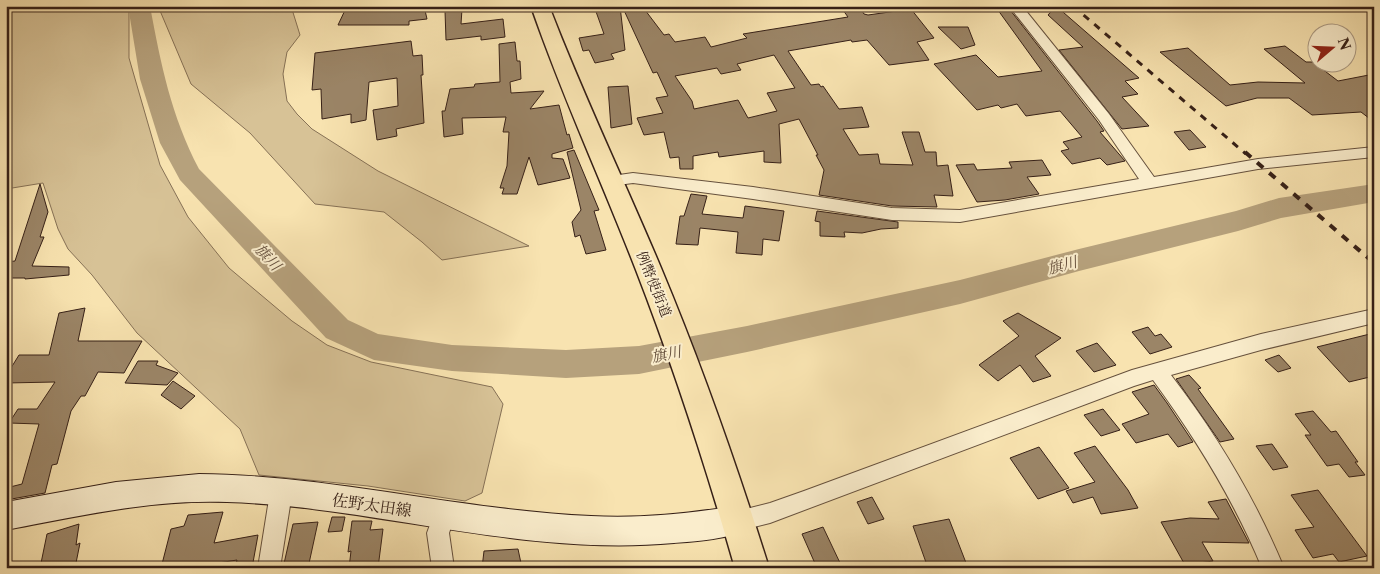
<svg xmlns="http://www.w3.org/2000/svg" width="1380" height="574" font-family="'Libre Caslon Text','Noto Serif JP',serif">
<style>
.green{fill:#d7c296;stroke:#867156}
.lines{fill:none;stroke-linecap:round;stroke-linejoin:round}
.river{fill:#b6a17c;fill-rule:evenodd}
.building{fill:#9b8567;stroke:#362017;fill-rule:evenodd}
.street-casing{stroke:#66513d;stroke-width:2}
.secondary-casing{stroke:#362017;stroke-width:2}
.primary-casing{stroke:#362017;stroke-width:3}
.street{fill:#faedcc;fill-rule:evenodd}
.secondary{fill:#faedcc;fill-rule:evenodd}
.primary{fill:#f8e3b0;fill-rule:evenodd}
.rail-far1{stroke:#362017;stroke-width:3;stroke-dasharray:7 7;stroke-linecap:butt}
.rail{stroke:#362017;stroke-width:4;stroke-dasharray:8 8;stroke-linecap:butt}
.labels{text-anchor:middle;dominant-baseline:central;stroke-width:4;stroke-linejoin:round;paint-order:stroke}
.street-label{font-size:14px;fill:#362017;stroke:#faedcc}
.water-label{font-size:15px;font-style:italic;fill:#634d3a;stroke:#faedcc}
.near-street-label{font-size:16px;fill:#362017;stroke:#faedcc}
</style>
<rect width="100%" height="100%" fill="#f8e3b0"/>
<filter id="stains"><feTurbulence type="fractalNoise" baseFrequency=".004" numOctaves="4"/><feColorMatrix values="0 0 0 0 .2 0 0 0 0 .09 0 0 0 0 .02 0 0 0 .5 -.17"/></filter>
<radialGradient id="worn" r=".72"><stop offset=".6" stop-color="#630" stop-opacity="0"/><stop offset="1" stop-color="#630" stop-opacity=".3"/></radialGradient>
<!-- green -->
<g class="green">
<polygon points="6,6 128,6 129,10 129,58 160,165 188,217 229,268 292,321 327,345 371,362 492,387 503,404 482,493 465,501 368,486 259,475 240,429 137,333 92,275 68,249 58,229 43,183 6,189"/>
<polygon points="158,6 291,6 300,35 287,52 283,74 287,101 297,114 312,129 378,171 529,246 442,260 422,242 384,212 315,204 250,133 191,84"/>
</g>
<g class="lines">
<!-- river -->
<path class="river" d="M128,6H150C161,65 171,115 199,169L348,320L378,334L452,345L566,350L639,346L747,326L960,280L1079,249L1236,211L1279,198L1374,184V202L1281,218L1238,231L1079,271L960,304L747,352L639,374L566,378L452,371L374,360L326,338L180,180L160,143L140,79Z"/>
</g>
<!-- building -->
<g class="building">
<polygon points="347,6 424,6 427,19 409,21 409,25 338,25"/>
<polygon points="594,6 620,6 625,50 611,54 614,59 595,63 589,50 583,51 579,38 604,34"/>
<path d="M622,6H642L664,35L669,34L675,42L705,37L711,47L747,38L743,34L848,17L840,6H859L864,14L868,15L911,9L934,38L917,42L929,60L889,65L867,40L852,42L851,40L788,51L811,85L819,84L821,87L823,86L839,109L862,107L869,127L843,129L859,155L878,154L880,164L913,165L902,132H919L925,152H936L937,166L948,165L953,196L934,195L937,207L892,206L819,195L824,170L816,155H818L799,119L779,124L781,163L764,162V151L719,157L718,152L693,156V169H680L679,157L670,158L664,132L644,135L637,118L663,113L656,98L668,96L657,72L653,73ZM774,55L795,88L767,93L777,111L748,118L738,100L694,109L692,101L675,76L717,68L721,74L741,70L737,64Z"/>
<polygon points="995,6 1007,6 1097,121 1104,131 1100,132 1125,161 1107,165 1100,158 1072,164 1061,151 1069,149 1063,142 1082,137 1060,111 1026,116 1017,104 1001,108 998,105 977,110 934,64 976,55 998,77 1042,71"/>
<polygon points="1056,6 1139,78 1125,81 1138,94 1122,97 1149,126 1122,129 1059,50 1083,47 1048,15"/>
<polygon points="462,9 461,24 503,19 505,37 481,40 481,36 446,40 445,11"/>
<polygon points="938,27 968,27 975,45 961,49"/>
<polygon points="411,41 413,56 422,55 423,75 421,75 424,123 396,129 397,136 377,140 373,110 398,106 397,78 369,82 366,120 351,123 351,114 322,119 321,89 312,90 315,53"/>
<polygon points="515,42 517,61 520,61 521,79 510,82 511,93 544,91 530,109 559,105 567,135 569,134 573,148 552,154 552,158 563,159 570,178 538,185 529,157 517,194 502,194 504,188 500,188 507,166 509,132 503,132 506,117 462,118 463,134 444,137 442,111 445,111 450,89 474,87 475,84 500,82 499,44"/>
<polygon points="1285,46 1306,62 1313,62 1338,81 1374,74 1374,122 1361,112 1312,115 1289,98 1257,98 1226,106 1160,52 1188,48 1230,85 1258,82 1305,83 1264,49"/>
<polygon points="628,86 632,124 611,128 608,87"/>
<polygon points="1190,130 1206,147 1189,150 1174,132"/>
<polygon points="574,150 599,210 594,211 606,250 586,254 580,235 575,237 572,222 581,210 567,152"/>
<polygon points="1042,160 1051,175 1027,177 1039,194 1005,200 977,202 956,165 974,164 977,170 1012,168 1009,162"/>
<polygon points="40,184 48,212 40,237 44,237 32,266 69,267 69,275 25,279 25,278 6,278 6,262 15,261"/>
<polygon points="691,194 707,196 702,214 743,218 745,206 784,211 779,241 763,239 762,255 736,253 738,232 700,228 698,245 676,244 680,216 684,216"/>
<polygon points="817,211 898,222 898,228 881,229 862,233 844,232 845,237 820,236 820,222 815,221"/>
<polygon points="85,308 78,341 142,341 124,373 98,372 85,396 81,396 71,411 57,464 52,465 45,493 6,500 6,488 22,484 39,424 9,423 18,409 37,409 55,382 6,383 6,376 19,355 49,355 59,313"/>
<polygon points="1018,313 1061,338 1035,356 1051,376 1033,382 1020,365 998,381 979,365 1019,336 1003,321"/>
<polygon points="1148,327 1155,336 1161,334 1172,347 1150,354 1132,332"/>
<polygon points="1374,333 1374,376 1349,382 1317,347"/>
<polygon points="1097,343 1116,365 1094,372 1076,351"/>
<polygon points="1279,355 1291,368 1278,372 1265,360"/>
<polygon points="138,361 158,361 156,365 178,373 167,385 125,383"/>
<polygon points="1189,375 1201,388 1198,389 1234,439 1220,442 1176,379"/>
<polygon points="173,381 195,396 181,409 161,395"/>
<polygon points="1154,385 1167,403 1193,442 1178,447 1168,434 1136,443 1122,424 1149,414 1132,392"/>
<polygon points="1103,409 1120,430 1101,436 1084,415"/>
<polygon points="1313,411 1331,432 1336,431 1358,462 1355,462 1365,475 1349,477 1339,464 1327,466 1305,435 1311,435 1295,414"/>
<polygon points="1272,444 1288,467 1273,470 1256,446"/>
<polygon points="1095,446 1128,490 1138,508 1101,514 1093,497 1073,503 1066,491 1095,482 1074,453"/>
<polygon points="1039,447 1069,488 1038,499 1010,458"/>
<polygon points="1318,490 1367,556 1339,562 1333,554 1313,558 1295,530 1314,527 1291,495"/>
<polygon points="872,497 884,519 868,524 857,502"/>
<polygon points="1226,499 1249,543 1202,542 1213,561 1185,565 1161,522 1190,518 1219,519 1208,502"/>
<polygon points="223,512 214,543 258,535 252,568 235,568 237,560 206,565 206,568 161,568 171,529 184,526 188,515"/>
<polygon points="332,517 345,517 342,531 328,532"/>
<polygon points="949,519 968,568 928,568 913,526"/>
<polygon points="352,521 372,521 370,530 383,529 378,568 349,568 351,551 348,552"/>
<polygon points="318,522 308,568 283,568 293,524"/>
<polygon points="79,524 76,545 80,543 75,568 40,568 47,534"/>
<polygon points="823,527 841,565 832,568 817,568 802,534"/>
<polygon points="518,549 522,568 482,568 484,551"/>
</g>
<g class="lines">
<!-- street casing -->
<g class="street-casing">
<g id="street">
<polygon points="1009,6 1022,6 1109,114 1154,177 1258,159 1374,147 1374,157 1258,169 960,222 892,220 753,199 633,183 610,186 605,185 602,181 605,177 633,173 753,187 892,208 960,210 1139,179 1099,120"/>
<path d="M1374,309V323L1261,350L1171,375C1217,435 1255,498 1284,568H1262C1234,500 1196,439 1153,380L1134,386L770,523L738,531L730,527L727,520L730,513L770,503L804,491L1132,370L1261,334Z"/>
<polygon points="281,483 289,486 292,493 280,568 258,568 270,493 273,486"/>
<polygon points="444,505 452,508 455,515 449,533 454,568 432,568 427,533 436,508"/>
</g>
</g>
<!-- secondary casing -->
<g class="secondary-casing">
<path id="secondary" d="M199,474C331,475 459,510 591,516C640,519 689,513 738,506L748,510L753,520L748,530C726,539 699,541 674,543C523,557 377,507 227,502C153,499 79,516 6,530V502L116,482Z"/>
</g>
<!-- primary casing -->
<g class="primary-casing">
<path id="primary" d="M531,6H549C583,95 624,180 661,268C702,366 737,466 769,568H735C706,467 674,368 636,270C602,182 562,96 531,6Z"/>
</g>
<!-- street -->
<use href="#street" class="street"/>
<!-- secondary -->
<use href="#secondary" class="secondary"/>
<!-- primary -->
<use href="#primary" class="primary"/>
<!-- rail-far1 -->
<polyline class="rail-far1" points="1073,6 1246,154"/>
<!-- rail -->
<polyline class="rail" points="1245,152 1374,263"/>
</g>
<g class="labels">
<!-- street labels -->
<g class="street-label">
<text transform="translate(654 284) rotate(68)">例幣使街道</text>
</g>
<!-- water labels -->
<g class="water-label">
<text transform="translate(268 257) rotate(47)">旗川</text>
<text transform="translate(1062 265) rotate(-15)">旗川</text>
<text transform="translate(666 354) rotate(-12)">旗川</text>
</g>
<!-- near-street labels -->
<g class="near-street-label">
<text transform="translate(372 505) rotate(8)">佐野太田線</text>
</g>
</g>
<!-- margin -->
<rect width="1380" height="574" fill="none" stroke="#f8e3b0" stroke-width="25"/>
<rect x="8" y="8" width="1365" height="559" fill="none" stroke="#362017" stroke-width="2.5"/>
<rect x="12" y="12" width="1355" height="549" fill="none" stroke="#362017"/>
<!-- north arrow -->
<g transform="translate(1332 48) rotate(71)"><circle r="24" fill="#faedcc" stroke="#ac9b84"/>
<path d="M0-4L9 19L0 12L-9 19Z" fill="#8f2418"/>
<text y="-8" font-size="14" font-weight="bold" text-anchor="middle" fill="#362017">N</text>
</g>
<rect width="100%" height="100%" filter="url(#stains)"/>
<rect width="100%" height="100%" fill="url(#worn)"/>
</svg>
